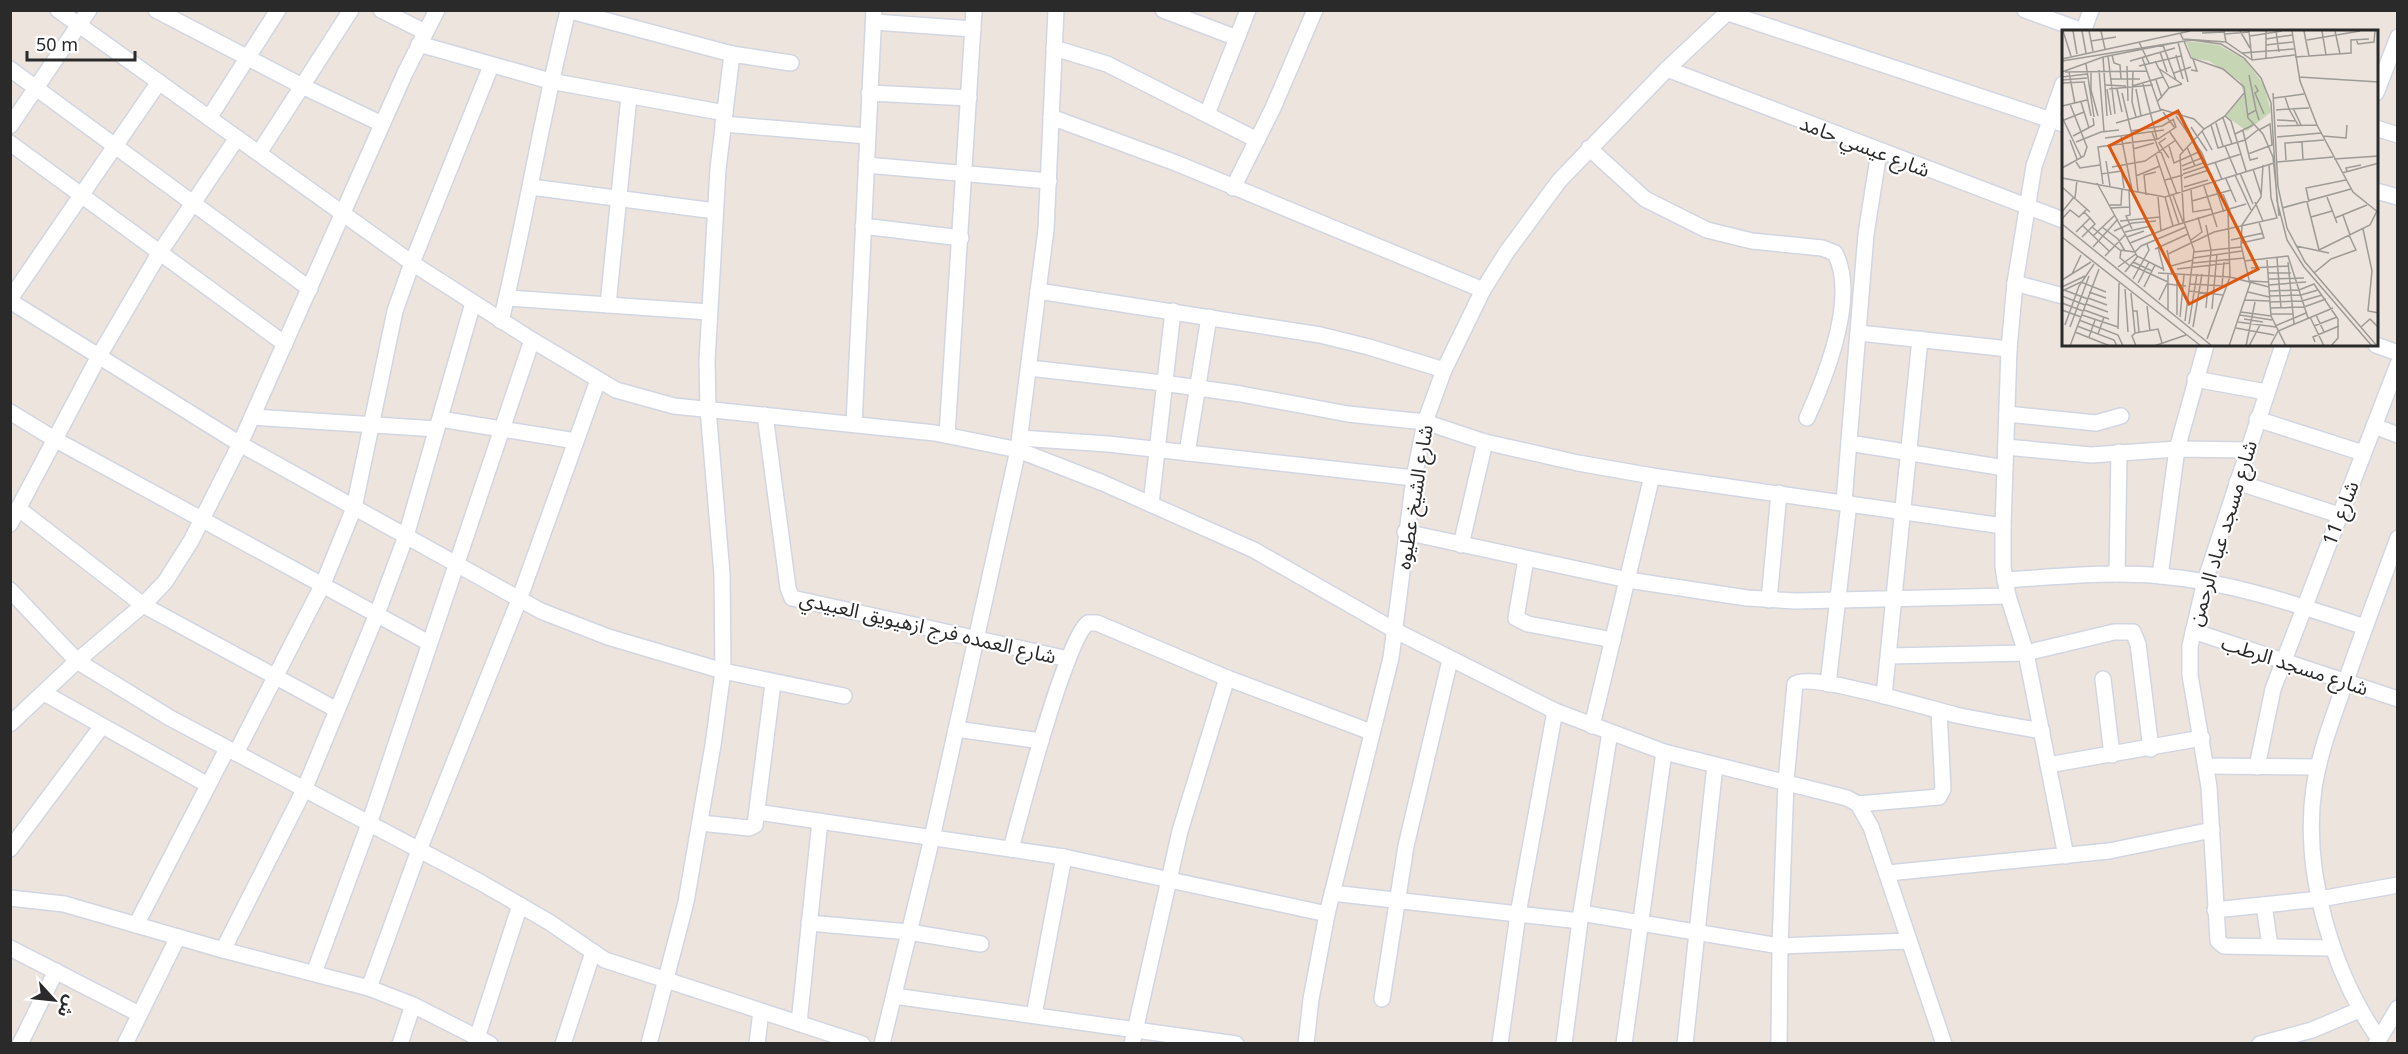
<svg xmlns="http://www.w3.org/2000/svg" width="2408" height="1054" font-family="'Noto Sans','Noto Sans Arabic',sans-serif">
<style>
.lines{fill:none;stroke-linecap:round;stroke-linejoin:round}
.minor-casing{stroke:#d2d6e2;stroke-width:18}
.minor{stroke:#fff;stroke-width:15}
.labels{text-anchor:middle;dominant-baseline:central;stroke-width:4.5;stroke-linejoin:round;paint-order:stroke}
.street-label{font-size:20px;fill:#2a2a2a;stroke:#fff}
.inset-road{fill:none;stroke:#9e9a95;stroke-width:1.5}
.view{fill:#de570e;fill-opacity:0.15;stroke:#de570e;stroke-width:3}
.inset-edge{fill:none;stroke:#2a2a2a;stroke-width:3}
</style>
<rect width="100%" height="100%" fill="#ece4dd"/>
<g class="lines">
<!-- minor casing -->
<g class="minor-casing">
<g id="minor">
<polyline points="58,10 412,263 532,340 616,390 674,406 935,433 1018,450 1103,483 1254,550 1396,631 1555,711 1664,752 1847,798 1858,804 1871,827 1944,1044"/>
<polyline points="156,10 302,86 382,124"/>
<polyline points="381,10 425,32"/>
<polyline points="437,10 405,73 240,444 191,541 165,582 143,605 77,661 170,718 480,882 549,922 605,960 862,1044"/>
<polyline points="567,10 732,54 791,63"/>
<polyline points="1163,10 1237,38"/>
<polyline points="2025,10 2083,31"/>
<polyline points="1728,13 2063,124"/>
<polyline points="874,22 973,29"/>
<polyline points="2083,32 2091,10"/>
<polyline points="419,44 550,81 725,113"/>
<polyline points="1054,48 1107,64 1257,140"/>
<polyline points="10,69 310,289"/>
<polyline points="1667,69 2063,220"/>
<polyline points="2063,84 2034,166 2015,283 2009,349 2003,526 2003,567 2008,596 2026,653 2066,856"/>
<polyline points="869,93 969,98"/>
<polyline points="2376,93 2398,37"/>
<polyline points="1207,114 1248,10"/>
<polyline points="1051,117 1176,163 1483,290"/>
<polyline points="209,118 278,10"/>
<polyline points="723,124 867,136"/>
<polyline points="10,126 89,10"/>
<polyline points="2376,128 2398,135"/>
<polyline points="10,143 285,344"/>
<path d="M1589,148L1645,199L1707,230L1752,241L1822,248L1835,253C1858,297 1826,376 1807,418"/>
<polyline points="259,153 351,10"/>
<polyline points="866,165 1049,181"/>
<polyline points="531,187 715,211"/>
<polyline points="1233,188 1273,108 1315,10"/>
<polyline points="2376,191 2398,197"/>
<polyline points="863,226 961,238"/>
<polyline points="2015,283 2063,296"/>
<polyline points="1038,291 1046,230 1056,10"/>
<polyline points="507,298 709,312"/>
<polyline points="10,299 159,82"/>
<polyline points="10,301 240,444 541,611 608,637 723,671 844,696"/>
<polyline points="608,305 629,96"/>
<path d="M501,321C526,218 542,113 568,11"/>
<polyline points="1859,333 2009,349"/>
<polyline points="2283,345 2205,581 2190,646 2190,675 2209,787 2218,941 2224,946 2333,948"/>
<polyline points="2376,345 2398,353"/>
<polyline points="1029,368 1163,383 1241,394 1348,414 1425,422 1485,442 1578,463 1652,476 2003,526"/>
<polyline points="2195,379 2266,392"/>
<polyline points="10,412 56,440 429,643"/>
<polyline points="2007,414 2096,423 2121,416"/>
<polyline points="765,415 788,588 792,598 1068,659"/>
<polyline points="252,417 437,429"/>
<polyline points="440,419 576,441"/>
<polyline points="2257,419 2363,453"/>
<polyline points="854,424 874,10"/>
<polyline points="2374,426 2398,435"/>
<polyline points="947,435 974,10"/>
<polyline points="1020,438 1108,444 1414,478"/>
<polyline points="1849,443 2005,468"/>
<polyline points="2006,447 2091,455 2177,449 2247,450"/>
<polyline points="1187,453 1209,317"/>
<polyline points="2237,482 2339,515"/>
<polyline points="1844,502 1866,234 1879,152"/>
<polyline points="1151,504 1173,311"/>
<polyline points="19,509 143,605 337,710"/>
<polyline points="10,524 99,356 160,252 237,138"/>
<polyline points="1405,532 1628,580 1747,598 1796,601 2008,596"/>
<polyline points="1461,545 1485,442"/>
<polyline points="1526,559 1516,618 1528,624 1613,640"/>
<polyline points="2117,574 2119,452"/>
<polyline points="2160,576 2177,449 2206,345"/>
<path d="M2005,580C2056,577 2109,571 2161,576C2232,582 2298,605 2365,627"/>
<polyline points="10,590 77,661 10,724"/>
<polyline points="1769,600 1779,493"/>
<polyline points="2193,631 2398,699"/>
<polyline points="1889,656 2026,653 2114,632 2133,632 2138,644 2151,749"/>
<polyline points="2103,679 2112,755"/>
<polyline points="1828,684 1849,503"/>
<polyline points="44,693 208,785"/>
<polyline points="1884,696 1920,339"/>
<polyline points="1592,726 1652,476"/>
<polyline points="956,729 1041,741"/>
<polyline points="236,753 323,584 354,508 395,311 412,263 491,66"/>
<polyline points="2048,765 2202,738"/>
<polyline points="2206,766 2318,767"/>
<polyline points="2257,767 2273,689 2398,364"/>
<polyline points="1858,804 1939,797 1943,789 1939,711"/>
<polyline points="757,812 1064,857 1327,914"/>
<polyline points="700,823 749,828 755,825 773,683"/>
<polyline points="10,849 102,726"/>
<path d="M1011,849C1020,815 1066,637 1088,623H1097L1227,678L1371,732"/>
<polyline points="1888,873 2109,851 2212,830"/>
<polyline points="1332,893 1580,921"/>
<polyline points="10,898 64,904 223,950 369,988 413,1005 490,1044"/>
<polyline points="2264,905 2270,946"/>
<polyline points="2215,910 2320,899 2398,885"/>
<polyline points="1581,913 1780,946 1909,941"/>
<polyline points="809,923 909,932 981,944"/>
<polyline points="136,925 227,749"/>
<polyline points="10,948 139,1014"/>
<polyline points="223,950 304,790 377,614 406,536 473,303"/>
<polyline points="314,973 369,824 532,340"/>
<polyline points="369,988 419,850 519,600 598,380"/>
<polyline points="894,996 1236,1044"/>
<polyline points="1382,999 1406,846 1450,660"/>
<polyline points="1034,1015 1064,857"/>
<polyline points="799,1023 820,821"/>
<path d="M2379,1039C2332,972 2302,871 2314,788C2320,749 2335,712 2348,675C2364,629 2381,584 2398,538"/>
<polyline points="20,1044 56,971"/>
<polyline points="125,1044 178,937"/>
<polyline points="400,1044 413,1005"/>
<polyline points="475,1044 520,905"/>
<polyline points="563,1044 593,952"/>
<polyline points="649,1044 686,902 713,745 723,671 722,574 708,409 707,361 718,169 732,54"/>
<polyline points="757,1044 761,1011"/>
<polyline points="882,1044 932,838 1018,450 1038,291 1320,335 1369,347 1444,370"/>
<polyline points="1132,1044 1180,831 1227,678"/>
<polyline points="1306,1044 1311,999 1327,914 1391,658 1414,478 1425,422 1444,370 1483,290 1506,253 1559,181 1667,69 1730,10"/>
<polyline points="1500,1044 1518,914 1555,711"/>
<polyline points="1564,1044 1581,913 1610,732"/>
<polyline points="1624,1044 1664,752"/>
<polyline points="1685,1044 1715,765"/>
<path d="M1779,1044L1780,946L1786,781L1795,684C1810,672 1931,709 1956,715C1984,721 2013,726 2042,731"/>
<polyline points="2260,1044 2312,1030 2359,1010"/>
<polyline points="2376,1044 2398,1008"/>
</g>
</g>
<!-- minor -->
<use href="#minor" class="minor"/>
</g>
<g class="labels">
<!-- street labels -->
<g class="street-label">
<text transform="translate(1865 146) rotate(21)">شارع عيسي حامد</text>
<text transform="translate(1414 497) rotate(-81)">شارع الشيخ عطيوه</text>
<text transform="translate(2340 513) rotate(-69)">شارع 11</text>
<text transform="translate(2222 533) rotate(-73)">شارع مسجد عباد الرحمن</text>
<text transform="translate(928 627) rotate(13)">شارع العمده فرج ازهيويق العبيدي</text>
<text transform="translate(2295 665) rotate(18)">شارع مسجد الرطب</text>
</g>
</g>
<!-- overview -->
<g transform="translate(2062 30)">
<rect width="316" height="316" fill="#ece4dd"/>
<path d="M124,11L157,15L183,30L202,55L209,82L185,101L164,86L182,65L178,51L147,31L130,28Z" fill="#c6d5b4"/>
<path class="inset-road" d="M1,1L9,26M11,1L15,24M20,1L24,23M27,1L31,21M39,1L43,19M162,1L164,12L190,30M178,1L188,18M187,1L190,30M204,1V28M214,1L217,22M230,1L238,51L255,95L291,162L317,183M242,1L247,26M260,1L264,25M273,1L278,24M118,3L121,9L164,12M140,3L162,2M162,4L188,2M188,6L220,1M204,9L230,5M294,9L296,14L312,12L313,1M245,10L298,1M29,11L54,7M77,12L87,33M116,12L126,52M101,15L114,50M204,15L231,12M98,22L105,42M180,23L232,19M50,25L52,33L58,35L59,49M114,25L121,49M46,26L53,84M41,27L45,86M80,27L98,79L132,89L142,99M233,27L289,23V10L307,9M0,29L128,1M190,30L233,25M0,31L129,10L159,14L182,28L199,48L209,73L215,171L225,210L242,237L310,316M68,31L113,18M93,31L107,58M24,34L32,87M65,36L66,71M77,36L119,26M96,38L120,54M37,40L42,101M129,40L135,41L131,29M29,41V60L36,86M71,41L70,72L74,87M0,42L41,27L122,11L129,28L161,39L182,57L186,88L201,104L211,127L217,186M3,42L85,41M7,42L13,74M112,43L129,37M187,45L194,80M0,47L25,44M237,47L317,52M48,49H78M0,50L25,48M94,50L100,68M22,52L29,86M0,53L23,52M81,54L95,109M42,55L64,56M193,55L196,61L193,63L202,84M70,56L101,47M45,59L49,85M47,59L91,55M55,59L60,82M74,59L79,86M60,63L70,105L76,162M211,63L216,157L225,198L243,232L315,316M212,68L242,64M19,72L27,98M95,72L107,58L120,54M0,76L25,70M231,78L239,95M214,80L227,79L223,67M101,82L113,98M185,85L194,80L197,90M114,86L140,123L152,153M163,86L169,91L184,141M0,87L19,127M161,88L170,114M2,90L22,82M215,90L233,91M54,93L100,80M154,93L161,116M149,95L156,118L183,110L197,99M236,95L227,79L247,78M215,96L255,95M129,97L145,121M69,101L100,96L112,89M107,101L121,121M140,101L150,120M181,101L188,130L196,128M90,102L98,123M173,104L191,95M11,106L32,95L31,88M59,106L70,160M261,106L284,108L285,95M215,107L259,103M43,108L102,100M104,108L97,113L107,128M8,110L15,129M14,112L39,102L57,100M240,112L241,130M107,116L112,133L139,121M163,116L175,145M125,117L133,136M71,119L92,113M99,122L115,164M186,124L210,115L208,94L197,100M94,125L117,194M272,129L317,126M224,130L223,113L262,110M44,131L48,156M14,132L18,138L38,135M153,132L160,150M215,132L271,127M145,135L179,124M59,136L62,158M120,136L142,127M50,137L83,131L114,110M0,138L22,126L25,117L8,74M191,139L199,164M121,140L144,132M285,142L284,138L299,135M178,143L191,174M280,143L317,133M39,144L60,141M121,144L145,136M173,145L189,180M74,146L98,136M0,148L103,167L212,133M122,148L147,140M164,149L174,172M103,150L121,145M35,153L75,226L101,239M152,153L162,182M41,154L36,117L96,109L114,97L111,89M142,156L155,197M0,157L28,182M122,157L146,150M67,159L68,185L64,186L70,199M129,160L131,182L149,179M161,164L168,181M84,165L82,145L94,142M111,165L121,192M96,167L99,201M103,167L111,196L184,174M265,167L275,193M13,168L15,150M130,171L169,160M193,172L201,191M245,172L257,220M247,172L244,158L284,150M48,175H59L60,158M49,178L67,177M220,178L289,159M0,182L12,167M281,185L288,205M249,187L270,181M273,188L305,175M0,189L8,180L17,187L25,179M58,191L98,187M0,194L150,316M21,196L47,221M30,197L58,220L73,222M40,197L56,209L63,221M301,199L310,241L306,281L317,283M52,201L70,193L94,191M14,202L28,188L22,182M63,202L89,196M31,206L53,185M0,207L139,316M20,207L33,194L28,188M65,207L82,201M129,210L140,202L136,187M169,210L201,203M68,213L111,196M179,213L202,208L197,192M234,216L267,223M31,217L56,189M96,217L102,241M93,219L126,204M59,220L58,228L68,236M105,220L110,245M257,220L308,195L315,181M73,222L79,216L124,197M132,222L179,217M106,224L152,202L215,188L209,168L207,134M43,226L64,204M131,228L180,221M215,228L219,278M205,230L209,286L224,316M182,231L226,226L246,288M71,232L90,241M226,232L232,294M131,233L182,228M69,235L106,252M109,236L131,230M56,237L74,224M189,238L227,236M115,239L168,233M63,242L76,226M96,243L168,247L166,181M206,243H229M252,243L269,229L294,220L287,205M10,244L19,225M115,245V285M71,249L87,220L85,214M206,249L242,248M0,250L29,232M188,251L206,252M76,253L87,232M128,254L164,256M206,255L244,252M160,256L162,232M0,257L23,246M82,257L93,235M63,259L66,302M2,260L26,269M0,261L19,252L44,262M127,261L161,265M207,261L237,260L252,254L276,289V308L269,316M27,262L44,268M186,262L207,267M69,263L73,303L70,306L74,316M0,266L23,275M207,266L239,265L256,260M26,268L45,275M97,270L105,254L124,256M183,270L207,271M207,272L240,271L260,265M0,273L21,281M24,274L46,282M85,276L88,301M144,278L149,220L144,195M208,278L242,277L264,269M150,279L155,224M0,280L19,287M22,280L47,289M106,280V244M71,281H75L77,302M179,282L209,286M209,284H231M20,285L56,297M178,285L210,290M254,285L262,302M118,287L122,245M248,287L262,316M182,289L201,292M17,290L56,305L61,316M123,291L132,220L122,192L118,125L142,99L163,86L183,62M176,292L214,297M127,294L135,244M3,295L17,256L32,234M15,296L52,310L55,316M213,296L244,283M252,296L275,287M8,297L27,246M131,297L140,244M299,297L308,289L317,298M174,298L212,305M56,299L57,253M13,302L48,316M73,303L96,299L100,313M36,304L42,287M27,307L33,290M145,309L168,247L207,257M253,312L251,307L277,296M8,316L37,239M92,316L124,305M167,316L188,254L179,215L180,195L199,167L201,135M184,316L193,272M187,316L198,295M208,316L216,301L271,278"/>
<path class="view" d="M116,81L196,239L127,274L47,116Z"/>
<rect width="316" height="316" class="inset-edge"/>
</g>
<!-- border -->
<rect width="2408" height="1054" fill="none" stroke="#2a2a2a" stroke-width="24"/>
<!-- north arrow -->
<g transform="translate(54 1000) rotate(117)" stroke="#ffffff" stroke-width="4.5" paint-order="stroke">
<path d="M0-4.5L10 22L0 15L-10 22Z" fill="#2a2a2a"/>
<text y="-9" font-size="16" font-weight="bold" text-anchor="middle" fill="#2a2a2a">ش</text>
</g>
<!-- scale -->
<path d="M27 51v9h108v-9" fill="none" stroke="#2a2a2a" stroke-width="3"/>
<text x="36" y="51" font-size="18" fill="#2a2a2a" stroke="#ffffff" stroke-width="4.5" paint-order="stroke">50 m</text>
</svg>
